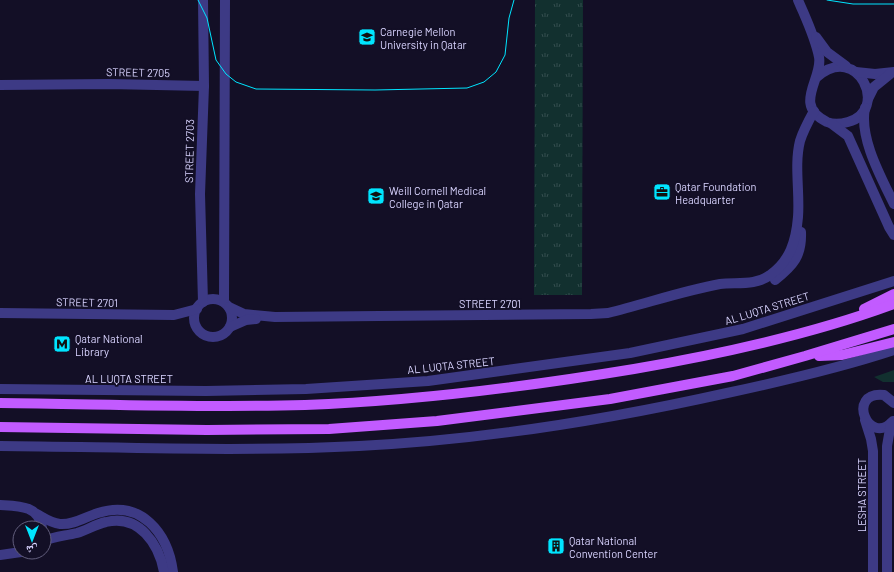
<svg xmlns="http://www.w3.org/2000/svg" width="894" height="572" font-family="Barlow,'Noto Naskh Arabic',sans-serif">
<style>
.green{fill:#12302f}
.park{fill:url(#park-tufts)}
.lines{fill:none;stroke-linecap:round;stroke-linejoin:round}
.minor{stroke:#3d3a85;stroke-width:10}
.major{stroke:#c25bff;stroke-width:10}
.tram{stroke:#00e5ff;stroke-width:1}
.labels{text-anchor:middle;dominant-baseline:central;stroke-width:3.5;stroke-linejoin:round;paint-order:stroke}
.poi-label{font-size:11px;fill:#d9d4ff;stroke:#130f26;text-anchor:start}
.street-label{font-size:11px;fill:#d9d4ff;stroke:#130f26}
</style>
<defs>
<pattern id="park-tufts" width="24" height="20" patternUnits="userSpaceOnUse"><rect width="24" height="20" fill="#12302f"/><path d="M3 7l-1-3M5 7V3M7 7l1-3M15 17l-1-3M17 17v-4M19 17l1-3" fill="none" stroke="#344d4e"/></pattern>
</defs>
<rect width="100%" height="100%" fill="#130f26"/>
<!-- green -->
<polygon class="green" points="894,370 894,382 883,382 874,377"/>
<!-- park -->
<polygon class="park" points="535,0 583,0 582,295 534,295"/>
<g class="lines">
<!-- minor -->
<g class="minor">
<path d="M798,0C806,19 815,37 819,57C823,79 792,105 827,122C834,125 841,124 848,122C890,111 858,41 817,77"/>
<polyline points="816,37 827,52 846,66"/>
<polyline points="856,72 875,74 894,72"/>
<polyline points="0,85 109,84 204,86"/>
<polyline points="868,99 874,87 890,74"/>
<path d="M865,108C859,138 881,177 894,204"/>
<polyline points="832,124 848,136 889,227 894,235"/>
<path d="M775,280C793,266 802,256 801,232"/>
<circle cx="213" cy="318" r="19"/>
<polyline points="203,302 200,194 204,86 203,0"/>
<polyline points="224,302 225,0"/>
<path d="M229,307L244,314L275,317L591,314L608,313C645,304 682,291 720,284C736,282 756,286 770,275C790,261 796,241 798,217C800,192 794,165 800,141C803,131 809,120 814,111"/>
<polyline points="0,313 174,315 197,309"/>
<polyline points="230,327 246,320 256,319"/>
<polyline points="0,389 206,391 306,389 428,381 630,353 743,329 894,281"/>
<polyline points="865,420 871,439 873,451 873,572"/>
<path d="M893,421C869,448 845,391 884,395L894,403"/>
<path d="M0,446C120,447 239,452 359,446C482,440 606,420 727,393C783,381 840,368 894,350"/>
<path d="M0,505C18,506 39,505 42,528"/>
<path d="M37,514C44,518 51,523 60,524C74,525 85,517 98,513C141,499 168,533 173,572"/>
<path d="M44,541C55,536 65,536 77,533C87,530 96,524 106,522C139,514 159,544 164,572"/>
<polyline points="0,555 21,552"/>
<polyline points="887,572 887,446 891,423"/>
</g>
<!-- major -->
<g class="major">
<polyline points="864,309 894,294"/>
<polyline points="819,356 842,355 894,342"/>
<path d="M0,403C101,404 203,408 305,405C415,401 525,387 634,369C722,354 810,335 894,304"/>
<polyline points="0,427 207,430 329,429 437,421 610,399 733,376 805,356 894,329"/>
</g>
<!-- tram -->
<g class="tram">
<polyline points="198,0 207,18 216,60 226,74 236,82 256,89 375,90 467,88 484,82 496,72 505,55 509,18 514,0"/>
<polyline points="827,0 853,4 894,4"/>
</g>
</g>
<!-- icons -->
<defs>
<g id="university-square" transform="scale(0.9)"><rect x="-9" y="-9" width="18" height="18" rx="4" fill="#00e5ff" stroke="#130f26"/><path d="M0-5L7-2L0 1L-7-2ZM-4 1L0 2.5L4 1V4Q0 6-4 4Z" fill="#111"/></g>
<g id="office-square" transform="scale(0.9)"><rect x="-9" y="-9" width="18" height="18" rx="4" fill="#00e5ff" stroke="#130f26"/><path d="M-6-3h4V-5.5h4V-3h4V5H-6ZM-1-4.5V-3h2v-1.5ZM-6 0V1H6V0Z" fill="#111"/></g>
<g id="metro-square" transform="scale(0.9)"><rect x="-9" y="-9" width="18" height="18" rx="4" fill="#00e5ff" stroke="#130f26"/><path d="M-5.5 5V-5H-3L0 0L3-5H5.5V5H3V-.5L0 4L-3-.5V5Z" fill="#111"/></g>
<g id="building-square" transform="scale(0.9)"><rect x="-9" y="-9" width="18" height="18" rx="4" fill="#00e5ff" stroke="#130f26"/><path d="M-4-6H4V6H1V3H-1V6H-4ZM-2.5-4.3h1.7v1.8h-1.7ZM.8-4.3h1.7v1.8H.8ZM-2.5-1h1.7V.8h-1.7ZM.8-1h1.7V.8H.8Z" fill="#111"/></g>
</defs>
<g fill-rule="evenodd">
<use href="#university-square" x="367" y="37"/>
<use href="#office-square" x="662" y="192"/>
<use href="#university-square" x="376" y="196"/>
<use href="#metro-square" x="62" y="344"/>
<use href="#building-square" x="556" y="546"/>
</g>
<g class="labels">
<!-- poi labels -->
<g class="poi-label">
<text x="380" y="31">Carnegie Mellon<tspan x="380" dy="13">University in Qatar</tspan></text>
<text x="675" y="186">Qatar Foundation<tspan x="675" dy="13">Headquarter</tspan></text>
<text x="389" y="190">Weill Cornell Medical<tspan x="389" dy="13">College in Qatar</tspan></text>
<text x="75" y="338">Qatar National<tspan x="75" dy="13">Library</tspan></text>
<text x="569" y="540">Qatar National<tspan x="569" dy="13">Convention Center</tspan></text>
</g>
<!-- street labels -->
<g class="street-label">
<text transform="translate(138 72) rotate(1)">STREET 2705</text>
<text transform="translate(189 151) rotate(-89)">STREET 2703</text>
<text transform="translate(87 302) rotate(1)">STREET 2701</text>
<text x="490" y="303">STREET 2701</text>
<text transform="translate(767 308) rotate(-17)">AL LUQTA STREET</text>
<text transform="translate(451 365) rotate(-6)">AL LUQTA STREET</text>
<text x="129" y="378">AL LUQTA STREET</text>
<text transform="translate(861 495) rotate(-90)">LESHA STREET</text>
</g>
</g>
<!-- north arrow -->
<g transform="translate(32 540) rotate(180)"><circle r="19" fill="#130f26" stroke="#625e7d"/>
<path d="M0-3L7 15L0 10L-7 15Z" fill="#00e5ff"/>
<text y="-6" font-size="11" font-weight="bold" text-anchor="middle" fill="#d9d4ff">ش</text>
</g>
</svg>
